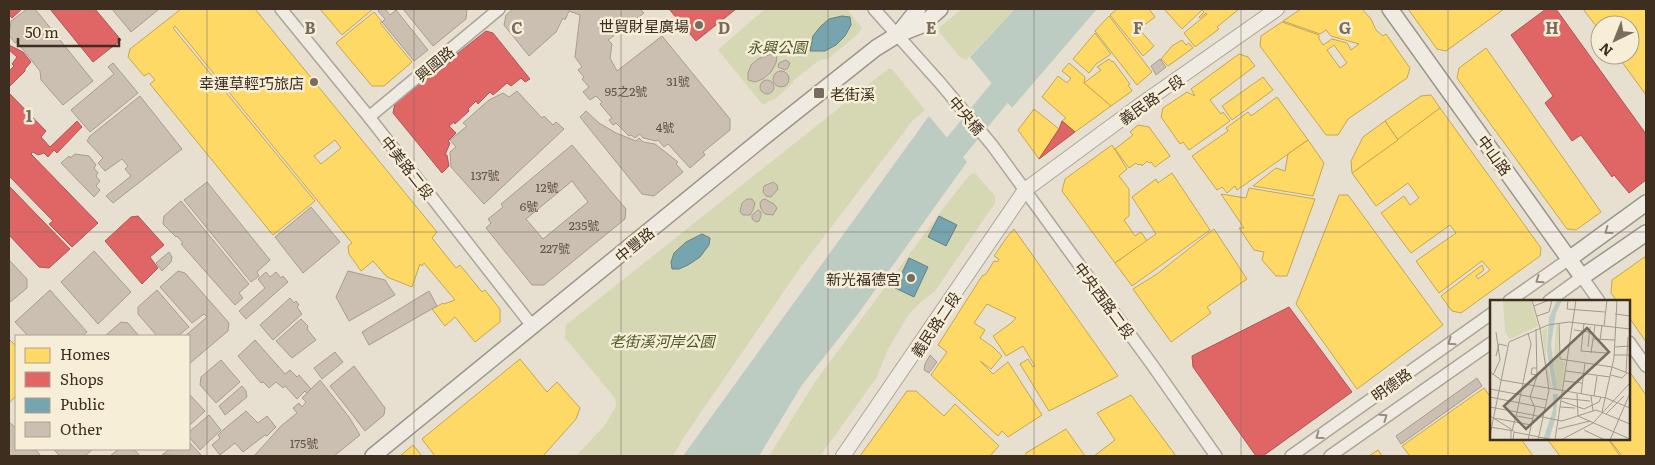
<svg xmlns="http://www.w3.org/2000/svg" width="1655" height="465" font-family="Literata,'Noto Sans TC',serif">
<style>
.green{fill:#d6d7b3}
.water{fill:#bcccc2}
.homes{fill:#ffd966;stroke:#c5a651;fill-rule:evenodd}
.shops{fill:#e06666;stroke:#af5551}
.public{fill:#76a5af;stroke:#658184}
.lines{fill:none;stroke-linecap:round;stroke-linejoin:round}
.river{stroke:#bcccc2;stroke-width:25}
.building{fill:#cbbfb2;stroke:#a89c90;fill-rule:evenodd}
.minor-casing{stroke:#ada599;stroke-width:14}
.tertiary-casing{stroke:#ada599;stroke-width:16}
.secondary-casing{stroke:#9c958a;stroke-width:18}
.minor{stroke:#efebe3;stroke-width:11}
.tertiary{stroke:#efebe3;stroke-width:14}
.secondary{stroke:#efebe3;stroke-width:15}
.oneway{stroke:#968c82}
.grid{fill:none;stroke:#786c5e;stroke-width:1;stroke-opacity:0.55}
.poi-dot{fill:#786c5e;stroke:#f7eed8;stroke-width:2}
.labels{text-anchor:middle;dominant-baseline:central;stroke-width:5;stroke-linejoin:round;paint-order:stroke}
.number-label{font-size:12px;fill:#605244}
.poi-label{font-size:15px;fill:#3d2e20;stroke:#f7eed8;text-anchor:end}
.park-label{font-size:15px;font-style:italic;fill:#4d5a26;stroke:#f7eed8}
.street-label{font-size:15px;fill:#3d2e20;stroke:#f7eed8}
.inset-road{fill:none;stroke:#a3998a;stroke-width:1}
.view{fill:#786c5e;fill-opacity:0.15;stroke:#786c5e;stroke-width:2.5}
.inset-edge{fill:none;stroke:#3d2e20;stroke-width:2.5}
.grid-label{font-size:16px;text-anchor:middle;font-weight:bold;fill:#786c5e;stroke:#f7eed8;stroke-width:5;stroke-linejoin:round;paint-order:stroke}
</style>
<rect width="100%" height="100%" fill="#e7e0d1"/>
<!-- green -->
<g class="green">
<polygon points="765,9 847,9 862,28 858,34 829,58 818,61 793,81 793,83 774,100 769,101 763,105 718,50"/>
<polygon points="962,9 1015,9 966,60 960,57 939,32 940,27"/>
<polygon points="888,69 892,69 925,110 913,120 800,268 684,437 673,456 576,456 605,425 616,406 615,398 565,338 566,325"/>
<polygon points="975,173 995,196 995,203 935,291 923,300 909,314 888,349 877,377 820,456 769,456 815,382 948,202 970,175"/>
</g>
<!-- water -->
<g class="water">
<polygon points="1015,9 1097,9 1012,108 970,57"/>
<polygon points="929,116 967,162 858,314 802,385 759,456 683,456"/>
</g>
<!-- homes -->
<g class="homes">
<path d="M181,9H255L437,232L432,238L456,268L460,265L482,292L485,290L500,309V322L475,342L455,317L445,326L432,309L443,303L444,304L455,300L424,263L422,266L420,264L412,287L387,277L373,261L361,271L349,254L348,246L352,243L175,26L173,28L315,201L273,235L150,84L155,80L149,73L144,76L128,57L130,49ZM335,140L341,148L321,164L314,156Z"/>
<polygon points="320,9 373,9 342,35"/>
<polygon points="1117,9 1149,9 1155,17 1139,29 1154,46 1143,56 1110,15"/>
<polygon points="1164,9 1203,9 1182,29"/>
<polygon points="1204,9 1239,9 1217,27 1219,29 1195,47 1184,33 1207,14 1206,13 1200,18 1199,17 1204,12 1202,10"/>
<path d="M1301,9H1362L1371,19L1376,30L1383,36L1386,34L1410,68L1407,78L1348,119L1338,135H1326L1260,46L1261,36L1282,22L1319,35V39L1323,45L1332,39L1347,43L1351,50L1359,44L1331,36L1326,30L1320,34L1283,21ZM1334,45L1347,63L1340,68L1327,50Z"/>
<polygon points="1408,9 1504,9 1446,51 1437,49"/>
<polygon points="1583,9 1646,9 1646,95 1617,55 1630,55 1630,25 1600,25 1600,31"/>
<polygon points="374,12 382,22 380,23 412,62 384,86 372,86 336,43"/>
<polygon points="1109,16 1152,72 1137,85 1095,31"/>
<polygon points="1095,33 1111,54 1096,64 1089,73 1073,59"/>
<polygon points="1182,40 1186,45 1189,43 1193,48 1168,66 1161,59 1172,46"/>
<polygon points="1486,48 1601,212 1576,230 1567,229 1457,78 1459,68"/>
<polygon points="1239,54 1248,57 1255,66 1210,100 1221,114 1223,112 1230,121 1189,150 1183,142 1180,144 1161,117 1163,108 1187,92 1195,96 1191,89"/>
<polygon points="1109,59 1112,62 1113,61 1130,84 1128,85 1132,91 1111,106 1084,83 1101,70 1097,67"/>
<polygon points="1069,63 1085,77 1084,83 1111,106 1075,132 1062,121 1066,118 1042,97 1058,76 1067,83 1071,78 1062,71"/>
<polygon points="1263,77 1273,90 1232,120 1222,106"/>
<polygon points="1431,95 1440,108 1398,140 1385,121 1421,96"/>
<polygon points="1277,97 1308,140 1237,190 1235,186 1227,193 1222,187 1217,190 1192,156 1228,131 1226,128 1248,112 1251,116"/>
<polygon points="1440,108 1541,248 1540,256 1461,313 1452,311 1441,296 1482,265 1484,270 1476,276 1478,279 1490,270 1482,261 1439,293 1416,261 1456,233 1450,225 1411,253 1381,213 1404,196 1410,205 1419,198 1408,183 1376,206 1352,173"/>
<polygon points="1034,109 1059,129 1039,159 1018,130"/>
<polygon points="1385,121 1398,140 1352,173 1351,161 1363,137"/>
<polygon points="1138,125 1149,127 1170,156 1155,167 1151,162 1149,163 1147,161 1142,166 1141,164 1138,165 1136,163 1129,168 1115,149 1133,135 1130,132"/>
<polygon points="1308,140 1324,163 1313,196 1253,186 1276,168 1285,171 1288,154"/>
<polygon points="1112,145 1127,169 1119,176 1129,189 1129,216 1124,220 1135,236 1141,232 1147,241 1115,263 1062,191 1065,179"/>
<polygon points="1172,173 1210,230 1132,286 1115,263 1156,234 1132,197 1156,179 1158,183"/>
<polygon points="1249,188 1315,199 1287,276 1276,276 1262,260 1264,252 1254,250 1239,228 1244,228 1221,194 1246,198"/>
<polygon points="1339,195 1348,195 1443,325 1357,389 1296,304"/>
<polygon points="1014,229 1118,376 1049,411 1020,364 1028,359 1033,367 1035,366 1023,346 1006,356 993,336 1010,324 1016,318 987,304 974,323 985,330 980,338 993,347 1002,356 991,369 980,361 993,374 1008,362 1042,415 1008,437 1002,431 998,436 931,375 947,352 938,345 982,276 986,274 994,261 997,262 999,259 994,256 1007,237"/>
<polygon points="1214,229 1247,279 1207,307 1211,313 1171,342 1133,289 1157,274"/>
<polygon points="1646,256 1646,342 1629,317 1629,301 1617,301 1611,293 1612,280"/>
<polygon points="9,339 16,346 16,396 9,403"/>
<polygon points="520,359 547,392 557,382 580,408 576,419 543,456 435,456 422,439"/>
<polygon points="1629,371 1646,395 1646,456 1622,456 1609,439 1629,439"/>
<polygon points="1484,388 1491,398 1491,439 1521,439 1533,456 1410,456 1402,446"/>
<polygon points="907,391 916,391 944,416 955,404 999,446 990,456 860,456"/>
<polygon points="1131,395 1176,456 1094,456 1115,440 1097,413"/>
<polygon points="1066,429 1085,456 1026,456 1026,453"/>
<polygon points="1547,439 1608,439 1620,456 1560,456"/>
<polygon points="413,445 422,456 400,456"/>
<polygon points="1378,450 1382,456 1369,456"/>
</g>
<!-- shops -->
<g class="shops">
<polygon points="9,9 22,9 12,18 9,15"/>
<polygon points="50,9 95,9 121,40 93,62"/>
<polygon points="669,9 736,9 696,41"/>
<polygon points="1546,9 1556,9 1646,134 1646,180 1629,193 1614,175 1612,177 1581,135 1572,141 1545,103 1553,96 1511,35"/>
<polygon points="486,31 493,33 530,79 525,82 521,78 511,86 507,83 493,95 490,92 478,104 476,101 468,109 469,111 455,124 454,122 449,126 456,133 448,141 450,143 445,155 447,155 449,166 442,173 393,113 395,103"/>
<polygon points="9,45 23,52 31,62 25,69 25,71 9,87 9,71 14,66 12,64 17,57 9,50"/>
<polygon points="9,93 46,131 41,137 50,147 77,121 82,127 57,153 54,150 48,157 44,153 38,155 33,152 31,154 98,223 72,247 49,224 53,221 9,176"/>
<polygon points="1062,121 1075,132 1039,159 1059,129"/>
<polygon points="9,186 70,249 49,268 39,267 9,235"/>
<polygon points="138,216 164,245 150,257 158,268 142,284 105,241 131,217"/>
<polygon points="1289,307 1352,392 1263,456 1256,456 1193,367 1192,356"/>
</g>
<!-- public -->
<g class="public">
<polygon points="842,16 850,17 851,25 845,36 836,45 825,51 810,51 813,36 820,27 829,19"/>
<polygon points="939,216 957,225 946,246 928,237"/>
<polygon points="702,234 710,238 709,245 700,257 688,265 679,269 672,269 671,262 674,253 686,242"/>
<polygon points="909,258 928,267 914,297 895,288"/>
</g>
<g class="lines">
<!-- river -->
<polyline class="river" points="934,173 1020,68"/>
</g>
<!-- building -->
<g class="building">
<polygon points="27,9 35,9 93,81 63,105 41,80 40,71 17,42 15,43 9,35 11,21"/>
<polygon points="112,9 157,9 158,10 131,32"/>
<polygon points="380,9 385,9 390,15 396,10 428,50 414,61 382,22 385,19 378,11"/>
<polygon points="403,9 467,9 466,19 433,46"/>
<polygon points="513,9 640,9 644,13 608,40 612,44 610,58 617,71 662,36 730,119 730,130 703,152 705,155 690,168 668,144 664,147 658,140 656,141 643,138 640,134 635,138 631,135 629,136 616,123 613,125 609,120 612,118 600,104 602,102 596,96 590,100 583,92 589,87 582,79 584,77 578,70 582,67 575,57 580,15 569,11 565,20 563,18 556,32 529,56 504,25 506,15"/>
<polygon points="775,54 777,56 776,63 771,72 763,79 755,82 748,80 748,73 751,65 758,59 768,55"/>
<polygon points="1160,59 1166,67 1156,75 1151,66"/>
<polygon points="786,60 790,63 788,68 785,70 778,67 779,63"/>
<polygon points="113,63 138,93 90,132 71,110 114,74 108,67"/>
<circle cx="781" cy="79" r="8"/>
<circle cx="767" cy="87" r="7"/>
<polygon points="517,91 542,118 544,116 553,125 556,122 564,129 484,204 451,167 450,152 456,147 450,140 467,126 463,123 489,100 503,93 509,97"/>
<polygon points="140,96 182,149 113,203 106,196 131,176 125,169 128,166 122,159 105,171 98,163 103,158 87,141 90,136"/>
<polygon points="586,111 599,123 616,133 636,141 639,138 643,142 655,144 678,162 676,164 683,172 654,196 642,194 580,117"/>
<path d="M572,145L626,209L625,219L544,285H532L486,228L491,223L488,219L503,207L501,204ZM572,181L588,202L543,239L526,219Z"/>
<polygon points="75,154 89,156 96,165 94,168 98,173 96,176 100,181 96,186 100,190 94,197 61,163 69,156 70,158"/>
<polygon points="207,182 270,260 257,272 259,276 251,282 184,200"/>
<polygon points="773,182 777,185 778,189 771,197 766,196 763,192 764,186"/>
<polygon points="747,199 752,199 755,203 753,210 750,215 743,215 740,212 742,203"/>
<polygon points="765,199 774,204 777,208 773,215 765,214 761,209 760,203 762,200"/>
<polygon points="181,201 249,284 239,293 243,298 235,305 181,244 183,243 177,236 176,237 163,224 164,216"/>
<polygon points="311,207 340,242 303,273 275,237"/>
<polygon points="758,210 761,212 761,216 759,221 756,222 752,219 752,215"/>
<polygon points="94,251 131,292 98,324 61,282"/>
<polygon points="169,252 172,257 171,262 162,271 156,263"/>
<polygon points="9,260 27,279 27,288 9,303"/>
<polygon points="178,271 185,273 229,323 228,331 189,364 189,336 185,336 207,317 204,314 192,323 160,287"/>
<polygon points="348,271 385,280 395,295 349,321 336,297"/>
<polygon points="266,272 270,277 276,272 281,278 283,276 288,282 246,319 239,311 265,288 258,279"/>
<polygon points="50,290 87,332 82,336 28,336 15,322"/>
<polygon points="157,290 189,327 178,336 157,336 138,314 138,307"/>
<polygon points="429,291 437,306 369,345 362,332"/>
<polygon points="290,298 294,303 296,301 299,305 297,307 302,314 273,340 260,325"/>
<polygon points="301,319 308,326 307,329 316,340 292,358 276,341"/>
<polygon points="121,322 128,323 139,336 105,336"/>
<polygon points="255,340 285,374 290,370 297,377 299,375 311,389 307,393 305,391 297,399 285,386 283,388 276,382 269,388 263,382 261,383 238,356"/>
<polygon points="335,352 343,362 322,379 314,368"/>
<polygon points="930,355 937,362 929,373 924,370 925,364"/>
<polygon points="221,360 240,382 216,403 200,385 201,377"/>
<polygon points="354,366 385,408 384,415 365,431 330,386"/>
<polygon points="1477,378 1482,386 1401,444 1396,436"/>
<polygon points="320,380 349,417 360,435 334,456 254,456 281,426 297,413 293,408 299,403 302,407 306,402 302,398"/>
<polygon points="242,386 246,391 247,397 225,415 219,406"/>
<polygon points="189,394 205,411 189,426"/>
<polygon points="246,411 258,423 267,416 276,427 267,436 265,435 243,452 235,443 220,455 212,445 220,438 218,435 223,430"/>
<polygon points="209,415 221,430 200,450 189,437 189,432"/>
<polygon points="9,422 16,428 16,449 35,449 41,456 9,456"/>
<polygon points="189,442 202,456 162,455 170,449 189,449"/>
<polygon points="53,449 93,449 85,456 60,456"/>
<polygon points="119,449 134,449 140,456 110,456"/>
</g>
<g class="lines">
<!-- minor casing -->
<g class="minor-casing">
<g id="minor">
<polyline points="281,9 369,117 533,327"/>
<polyline points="874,9 941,84 992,145 1153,366 1216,456"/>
<polyline points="369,117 499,9"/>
<polyline points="1509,301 1569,259"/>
<polyline points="1549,301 1582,277 1599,301"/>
<polyline points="1629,342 1646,366"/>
<polyline points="1291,456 1491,314"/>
<polyline points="1330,456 1491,343"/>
</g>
</g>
<!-- tertiary casing -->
<g class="tertiary-casing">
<polyline id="tertiary" points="843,456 1025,190 1143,103 1277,9"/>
</g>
<!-- secondary casing -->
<g class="secondary-casing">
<g id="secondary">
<polyline points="1390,9 1582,277 1646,233"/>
<polyline points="899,33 918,9"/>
<polyline points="1569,259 1646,203"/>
<polyline points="373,456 764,137 876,48 897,35 922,25 940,9"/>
</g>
</g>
<!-- minor -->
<use href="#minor" class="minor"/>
<!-- tertiary -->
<use href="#tertiary" class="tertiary"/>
<!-- secondary -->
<use href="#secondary" class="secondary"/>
</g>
<!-- one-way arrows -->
<defs><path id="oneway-chevron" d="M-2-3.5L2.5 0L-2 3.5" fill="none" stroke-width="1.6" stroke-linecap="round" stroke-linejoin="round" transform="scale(1.25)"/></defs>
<g class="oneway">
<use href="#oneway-chevron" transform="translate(1608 231) rotate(144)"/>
<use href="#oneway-chevron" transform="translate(1539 280) rotate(145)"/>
<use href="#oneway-chevron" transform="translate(1451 342) rotate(145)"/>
<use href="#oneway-chevron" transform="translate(1384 417) rotate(-34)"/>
<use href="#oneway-chevron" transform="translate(1319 436) rotate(144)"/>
</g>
<!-- grid -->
<path class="grid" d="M207,9V456M414,9V456M621,9V456M828,9V456M1034,9V456M1241,9V456M1448,9V456M9,232H1646"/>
<!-- markers -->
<g class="poi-dot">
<circle cx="699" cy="25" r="5"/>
<circle cx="314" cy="82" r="5"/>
<rect x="813" y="87" width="12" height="12" rx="2.5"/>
<circle cx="911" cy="278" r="5"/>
</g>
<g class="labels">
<!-- number labels -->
<g class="number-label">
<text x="678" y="81">31號</text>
<text x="626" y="91">95之2號</text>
<text x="665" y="127">4號</text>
<text x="485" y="175">137號</text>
<text x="547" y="187">12號</text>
<text x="529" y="206">6號</text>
<text x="584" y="225">235號</text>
<text x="555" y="248">227號</text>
<text x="304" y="443">175號</text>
</g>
<!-- poi labels -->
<g class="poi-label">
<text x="689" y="25">世貿財星廣場</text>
<text x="304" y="82">幸運草輕巧旅店</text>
<text x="830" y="93" text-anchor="start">老街溪</text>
<text x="901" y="278">新光福德宮</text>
</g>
<!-- park labels -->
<g class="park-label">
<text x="777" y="46">永興公園</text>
<text x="662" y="340">老街溪河岸公園</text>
</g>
<!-- street labels -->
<g class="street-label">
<text transform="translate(434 63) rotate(-40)">興國路</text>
<text transform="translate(1151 99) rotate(-35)">義民路一段</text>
<text transform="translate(967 115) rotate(50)">中央橋</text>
<text transform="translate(1495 155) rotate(54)">中山路</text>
<text transform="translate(408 167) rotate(52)">中美路二段</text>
<text transform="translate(634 244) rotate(-39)">中豐路</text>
<text transform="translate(1105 300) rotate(54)">中央西路二段</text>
<text transform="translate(935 324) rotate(-56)">義民路二段</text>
<text transform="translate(1391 384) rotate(-35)">明德路</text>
</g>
</g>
<!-- overview -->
<g transform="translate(1490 300)">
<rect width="140" height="140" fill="#e7e0d1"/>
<path d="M13,0H41L48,26L20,39L15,32ZM66,25H68L69,60L75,62L71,90H67L64,59ZM57,28L56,56L62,89L58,81L52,30Z" fill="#d6d7b3"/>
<path d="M67,0H72L66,13L61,44L67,89H63L57,51L59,18ZM63,94H68L66,116L59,140H53L63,110Z" fill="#bcccc2"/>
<path class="inset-road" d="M42,0L50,28L59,90L48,140M78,0L77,9L115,12M44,6L59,0M125,14L140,16M47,16L59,12L62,0M69,23L70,59L122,67L140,74M94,23L91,51L116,53M114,26L117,0M84,30L99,32M104,39L125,40M110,40L112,25M98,47L100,27M125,47L140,46M101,53L105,25M124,55H140M6,56L9,44L17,46M47,68H42L41,74L47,75M76,71L120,77M0,72L11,80L116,98L140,108M136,72L138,37M3,75L10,60L6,32M121,75L132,78L137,73M74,81L92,83M0,89L57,100M87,94L88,116L140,139M91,94L95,63M101,96L103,111M104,96L107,76M0,97L55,108M71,98L100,101M71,101L94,109L109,102L111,97M0,107L27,112L41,44L38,33M70,107L85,108M112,112L124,58L127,0M116,114L134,96M0,116L21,129V140M27,116L43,119M4,118L41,125M0,127L24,131M68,129L100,121M94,130L115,140M22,131L27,112L72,121L106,110L140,124M0,135L19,42L58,25L79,22L140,29M23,140L24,132L64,140M38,140L45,108L40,97L47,76L46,29M65,140L86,0M71,140L103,123L140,83M120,140L140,93"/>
<path class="view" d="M97,28L119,52L36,129L14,106Z"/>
<rect width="140" height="140" class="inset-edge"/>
</g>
<g class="grid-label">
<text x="310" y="34">B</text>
<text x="517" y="34">C</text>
<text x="724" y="34">D</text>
<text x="931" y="34">E</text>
<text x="1138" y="34">F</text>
<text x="1345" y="34">G</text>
<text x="1552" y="34">H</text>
<text x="29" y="122">1</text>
</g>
<!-- border -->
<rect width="1655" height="465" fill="none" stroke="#3d2e20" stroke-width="20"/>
<!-- legend -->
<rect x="15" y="335" width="175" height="115" fill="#f7eed8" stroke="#ada18e"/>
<rect x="25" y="348" width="25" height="15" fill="#ffd966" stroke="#ada18e"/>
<text x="60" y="360" font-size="15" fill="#3d2e20">Homes</text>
<rect x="25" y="372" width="25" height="15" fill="#e06666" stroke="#ada18e"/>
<text x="60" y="385" font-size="15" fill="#3d2e20">Shops</text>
<rect x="25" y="398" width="25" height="15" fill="#76a5af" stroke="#ada18e"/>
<text x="60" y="410" font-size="15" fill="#3d2e20">Public</text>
<rect x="25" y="422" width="25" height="15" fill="#cbbfb2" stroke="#ada18e"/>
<text x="60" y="435" font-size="15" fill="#3d2e20">Other</text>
<!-- north arrow -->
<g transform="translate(1615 40) rotate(223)"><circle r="24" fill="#f7eed8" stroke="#ada18e"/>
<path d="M0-4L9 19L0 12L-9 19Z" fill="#786c5e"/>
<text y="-8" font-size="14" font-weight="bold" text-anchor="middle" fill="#3d2e20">N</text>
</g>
<!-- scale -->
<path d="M18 38v8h101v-8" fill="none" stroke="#3d2e20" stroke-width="2.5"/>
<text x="25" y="38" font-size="15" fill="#3d2e20" stroke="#f7eed8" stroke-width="4" paint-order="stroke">50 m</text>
</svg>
